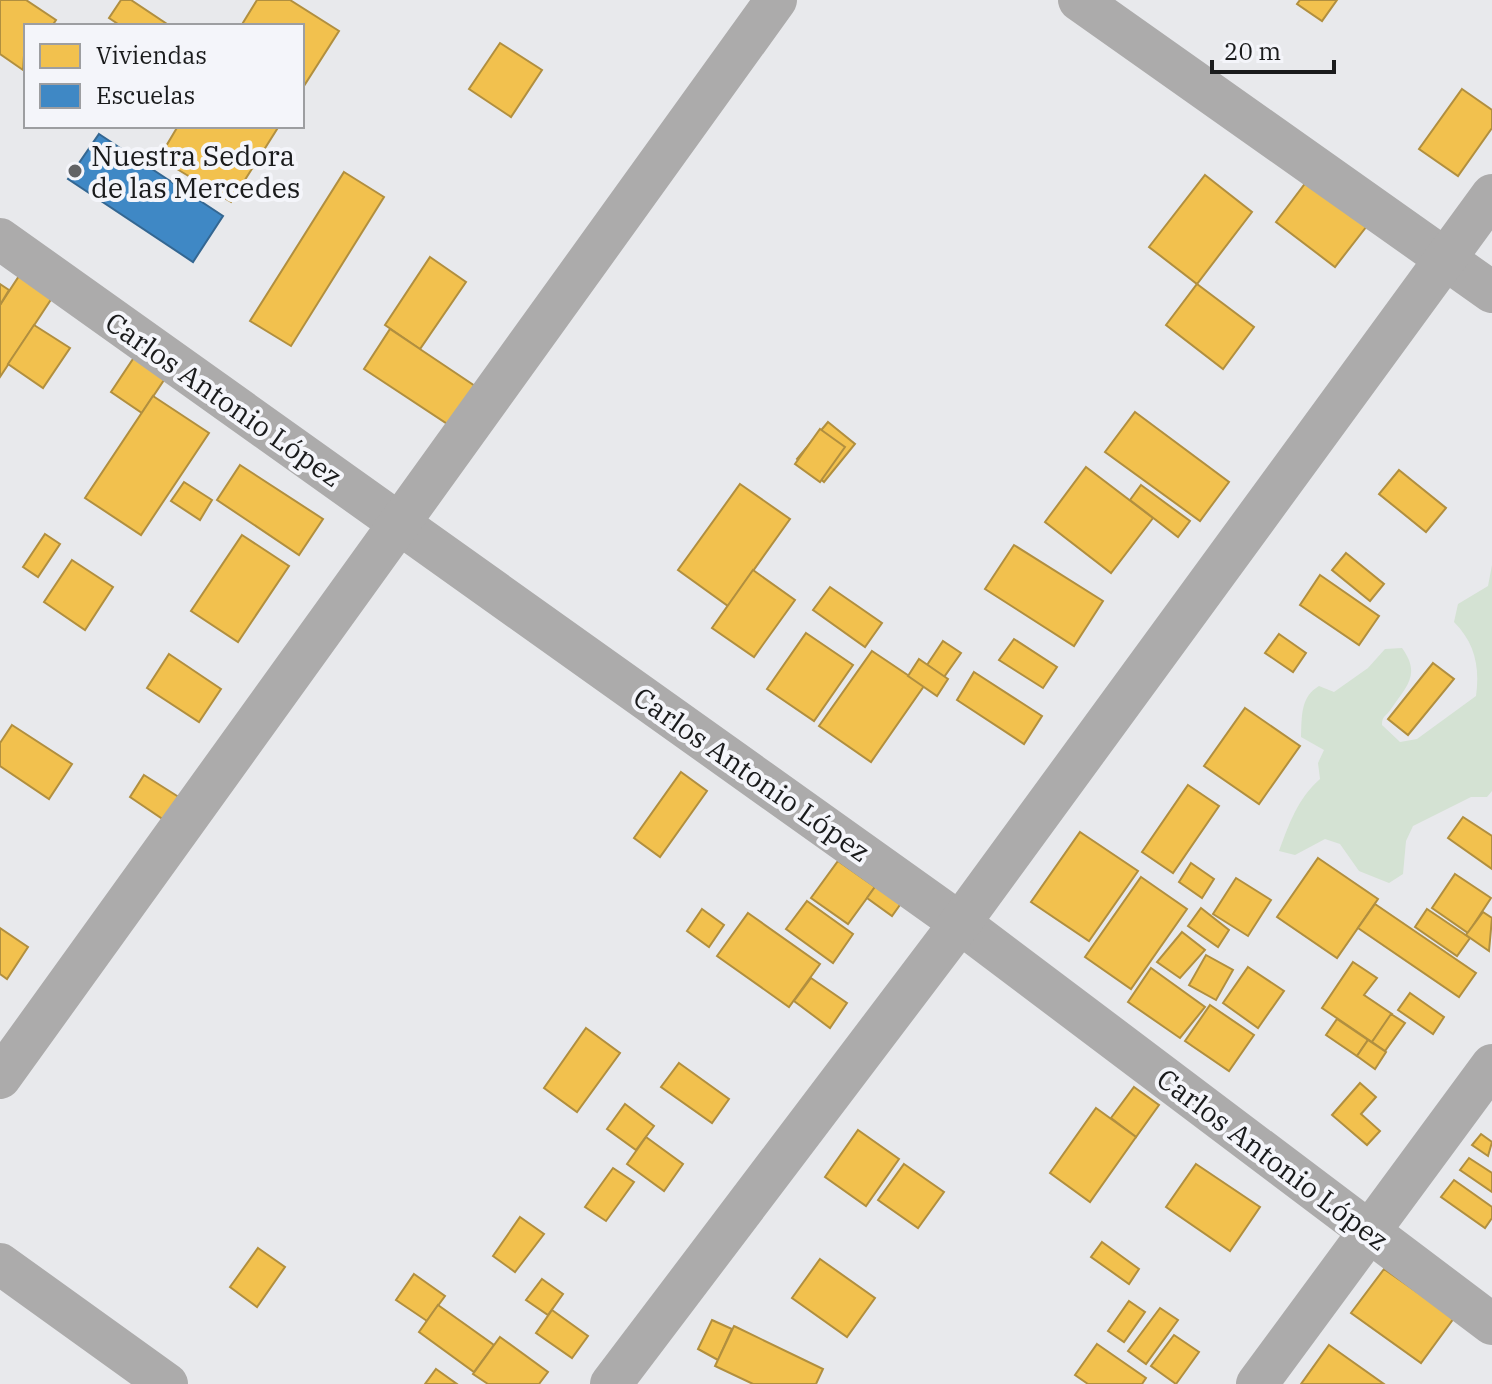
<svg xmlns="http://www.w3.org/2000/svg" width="1492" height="1384" font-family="'IBM Plex Serif',serif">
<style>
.green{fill:#d4e2d3}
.homes{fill:#f2c14e;stroke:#b18f3f;stroke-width:2}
.schools{fill:#3f88c5;stroke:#346792;stroke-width:2}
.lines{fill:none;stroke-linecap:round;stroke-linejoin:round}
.street{stroke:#acabab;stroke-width:42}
.poi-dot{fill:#626365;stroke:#f4f5fa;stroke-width:3}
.labels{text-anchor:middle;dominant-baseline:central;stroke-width:8;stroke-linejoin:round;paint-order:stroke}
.poi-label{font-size:28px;fill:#1a1b1c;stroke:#f4f5fa;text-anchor:start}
.street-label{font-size:28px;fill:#1a1b1c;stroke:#f4f5fa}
</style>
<rect width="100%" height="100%" fill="#e8e9ec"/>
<!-- green -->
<path class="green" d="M1492,565V791L1487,797H1471L1413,826L1406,841L1403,874L1389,883L1359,871L1340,844L1325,839L1295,855L1279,851C1289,824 1298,798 1320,779L1318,763L1324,750L1301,737C1302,717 1300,697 1319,686L1334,692L1368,668L1385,649L1402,648C1421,674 1407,686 1391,709C1386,717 1382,715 1382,725L1400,742L1417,739L1476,696C1480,667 1475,643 1454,622L1458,604L1488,586Z"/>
<!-- homes -->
<g class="homes">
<polygon points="0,0 26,0 56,20 52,26 26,26 23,70 0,54"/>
<polygon points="121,0 131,0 170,26 121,26 109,18"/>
<polygon points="257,0 290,0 339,31 302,89 302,26 241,26"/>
<polygon points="1300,0 1337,0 1322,21 1297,4"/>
<polygon points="500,43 542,70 511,117 469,89"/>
<polygon points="1462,89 1492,110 1492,128 1458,176 1419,149"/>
<polygon points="178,126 279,126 231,202 159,158"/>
<polygon points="344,172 384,197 291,346 250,321"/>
<polygon points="1205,175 1252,212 1197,284 1149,247"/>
<polygon points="1310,177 1370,222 1335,267 1276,222"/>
<polygon points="430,257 466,282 420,349 385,325"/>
<polygon points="19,276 52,298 0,377 0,305"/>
<polygon points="0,284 9,290 0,305"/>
<polygon points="1197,284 1254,327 1223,369 1166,325"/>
<polygon points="34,325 70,348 43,388 8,364"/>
<polygon points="390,329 478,388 452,427 364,369"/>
<polygon points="135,356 166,377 142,413 111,392"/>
<polygon points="153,396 209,433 141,535 85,498"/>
<polygon points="1135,412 1229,482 1200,521 1105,452"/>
<polygon points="828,422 855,444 824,482 797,459"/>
<polygon points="820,429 845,447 820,482 795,464"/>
<polygon points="240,465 323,519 299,555 217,500"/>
<polygon points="1086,467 1153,518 1111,573 1045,522"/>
<polygon points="1399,470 1446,508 1426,532 1379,494"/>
<polygon points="184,482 212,500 200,520 171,501"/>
<polygon points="740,484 790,519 728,606 678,570"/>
<polygon points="1141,485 1190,521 1178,537 1130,500"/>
<polygon points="45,534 60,544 38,577 23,567"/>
<polygon points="242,535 289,566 238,642 191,611"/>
<polygon points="1014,545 1103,601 1074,646 985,589"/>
<polygon points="1346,553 1384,584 1370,601 1332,570"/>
<polygon points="72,560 113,587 85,630 44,602"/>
<polygon points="753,570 795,600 754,657 712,628"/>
<polygon points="1320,575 1379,616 1359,645 1300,605"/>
<polygon points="830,587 882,623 865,647 813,610"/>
<polygon points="806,633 853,665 814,721 767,689"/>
<polygon points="1279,634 1306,653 1293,672 1265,653"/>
<polygon points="1014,639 1057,667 1043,688 999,660"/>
<polygon points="943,641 961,653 944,677 927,665"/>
<polygon points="872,651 924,686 871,762 819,726"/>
<polygon points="169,654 221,689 199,722 147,688"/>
<polygon points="919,659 948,679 937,696 908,676"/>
<polygon points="1433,663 1454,679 1408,735 1388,719"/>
<polygon points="974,672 1042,716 1024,744 957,700"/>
<polygon points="1245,708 1300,746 1259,804 1204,766"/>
<polygon points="12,725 72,764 49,799 0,766 0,743"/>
<polygon points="681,772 707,791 660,857 634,838"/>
<polygon points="144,775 185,801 170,824 130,797"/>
<polygon points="1188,785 1219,806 1173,873 1142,852"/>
<polygon points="1463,817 1492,836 1492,869 1448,838"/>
<polygon points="1080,832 1138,871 1089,941 1031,902"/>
<polygon points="1318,858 1378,899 1337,958 1277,917"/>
<polygon points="838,861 875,887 848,924 811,898"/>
<polygon points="1191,863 1214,879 1202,898 1179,882"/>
<polygon points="1455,874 1491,898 1468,933 1432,908"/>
<polygon points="882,877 907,895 892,916 867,898"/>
<polygon points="1141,877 1187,909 1131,989 1085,957"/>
<polygon points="1236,878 1271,900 1248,936 1213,914"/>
<polygon points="807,901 853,934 833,963 786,929"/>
<polygon points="1375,904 1476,973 1459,997 1358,928"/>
<polygon points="1201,908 1229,930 1218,947 1188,926"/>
<polygon points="702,909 724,925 709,947 687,931"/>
<polygon points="1427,909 1470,938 1457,956 1415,927"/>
<polygon points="1483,912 1492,918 1489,951 1466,935"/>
<polygon points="748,913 820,964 789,1007 717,956"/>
<polygon points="0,928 28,947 7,979 0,974"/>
<polygon points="1182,932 1205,950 1180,978 1157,962"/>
<polygon points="1206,955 1233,970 1216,1000 1189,985"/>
<polygon points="1353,962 1377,978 1364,995 1392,1014 1372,1042 1322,1008"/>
<polygon points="1248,967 1284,991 1258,1028 1223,1003"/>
<polygon points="1151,968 1205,1007 1180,1038 1128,1002"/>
<polygon points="811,978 847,1003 830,1028 794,1001"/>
<polygon points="1410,993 1444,1017 1433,1034 1398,1010"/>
<polygon points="1210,1005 1254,1035 1229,1071 1185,1041"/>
<polygon points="1391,1014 1405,1023 1385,1051 1372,1042"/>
<polygon points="1337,1019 1368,1040 1357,1056 1326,1035"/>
<polygon points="586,1028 620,1053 577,1112 544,1088"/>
<polygon points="1368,1040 1386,1052 1375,1069 1357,1056"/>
<polygon points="679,1063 729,1099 712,1123 661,1087"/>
<polygon points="1360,1083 1376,1097 1361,1114 1380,1131 1367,1145 1332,1115"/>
<polygon points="1134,1087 1159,1105 1136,1137 1111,1118"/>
<polygon points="625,1104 654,1126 636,1150 607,1129"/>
<polygon points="1096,1108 1136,1137 1090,1202 1050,1173"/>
<polygon points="858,1130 899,1159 866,1206 825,1177"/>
<polygon points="1481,1134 1492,1142 1488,1156 1472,1145"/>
<polygon points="646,1137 683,1164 664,1191 627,1164"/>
<polygon points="1469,1158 1492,1173 1492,1192 1460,1170"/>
<polygon points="904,1164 944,1192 918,1228 878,1200"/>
<polygon points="1196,1164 1260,1207 1230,1251 1166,1207"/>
<polygon points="613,1168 634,1182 606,1221 585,1207"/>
<polygon points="1454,1180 1492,1207 1492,1218 1485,1228 1441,1197"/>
<polygon points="520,1217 544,1234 515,1272 493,1256"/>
<polygon points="1102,1242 1139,1269 1129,1284 1091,1257"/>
<polygon points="258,1248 285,1267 257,1307 230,1287"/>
<polygon points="820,1259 875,1298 847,1337 792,1298"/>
<polygon points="1384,1269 1454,1318 1421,1363 1351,1313"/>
<polygon points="414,1274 445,1296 427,1321 396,1300"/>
<polygon points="542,1279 563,1294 548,1315 526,1300"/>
<polygon points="1129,1301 1145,1312 1124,1342 1108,1331"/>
<polygon points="438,1305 494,1345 474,1372 419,1332"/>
<polygon points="1160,1308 1178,1320 1146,1364 1128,1351"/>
<polygon points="552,1310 588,1336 572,1358 536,1333"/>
<polygon points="712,1320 732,1329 718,1360 698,1349"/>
<polygon points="734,1326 823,1369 816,1384 753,1384 715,1366"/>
<polygon points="1174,1335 1199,1352 1176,1384 1151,1366"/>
<polygon points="500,1337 548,1372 539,1384 488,1384 473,1374"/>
<polygon points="1097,1344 1146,1378 1142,1384 1088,1384 1075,1375"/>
<polygon points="1329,1345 1384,1384 1301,1384"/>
<polygon points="436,1369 457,1384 425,1384"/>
</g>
<!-- schools -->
<polygon class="schools" points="99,134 223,216 193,262 68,179"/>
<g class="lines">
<!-- street -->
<g class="street">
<polyline points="1079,0 1492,292"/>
<polyline points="0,239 960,923 1492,1324"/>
<polyline points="0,1078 776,0"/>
<polyline points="0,1264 167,1384"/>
<polyline points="611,1384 960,923 1492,195"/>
<polyline points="1257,1384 1492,1065"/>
</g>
</g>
<!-- markers -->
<circle class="poi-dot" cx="75" cy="171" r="8"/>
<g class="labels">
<!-- poi labels -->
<g class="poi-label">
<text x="91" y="155">Nuestra Sedora<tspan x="91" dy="32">de las Mercedes</tspan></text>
</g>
<!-- street labels -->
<g class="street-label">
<text transform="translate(224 399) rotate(35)">Carlos Antonio López</text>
<text transform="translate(752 774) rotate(35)">Carlos Antonio López</text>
<text transform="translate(1273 1159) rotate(37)">Carlos Antonio López</text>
</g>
</g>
<!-- legend -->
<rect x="24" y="24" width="280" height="104" fill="#f4f5fa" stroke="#9d9ea1" stroke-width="2"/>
<rect x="40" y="44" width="40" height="24" fill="#f2c14e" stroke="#9d9ea1" stroke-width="2"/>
<text x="96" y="64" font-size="24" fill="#1a1b1c">Viviendas</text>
<rect x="40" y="84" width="40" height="24" fill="#3f88c5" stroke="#9d9ea1" stroke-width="2"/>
<text x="96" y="104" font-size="24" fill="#1a1b1c">Escuelas</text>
<!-- scale -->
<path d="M1212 60v12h122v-12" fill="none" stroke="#1a1b1c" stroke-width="4"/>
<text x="1224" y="60" font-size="24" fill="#1a1b1c" stroke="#f4f5fa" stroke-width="6" paint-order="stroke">20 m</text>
</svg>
